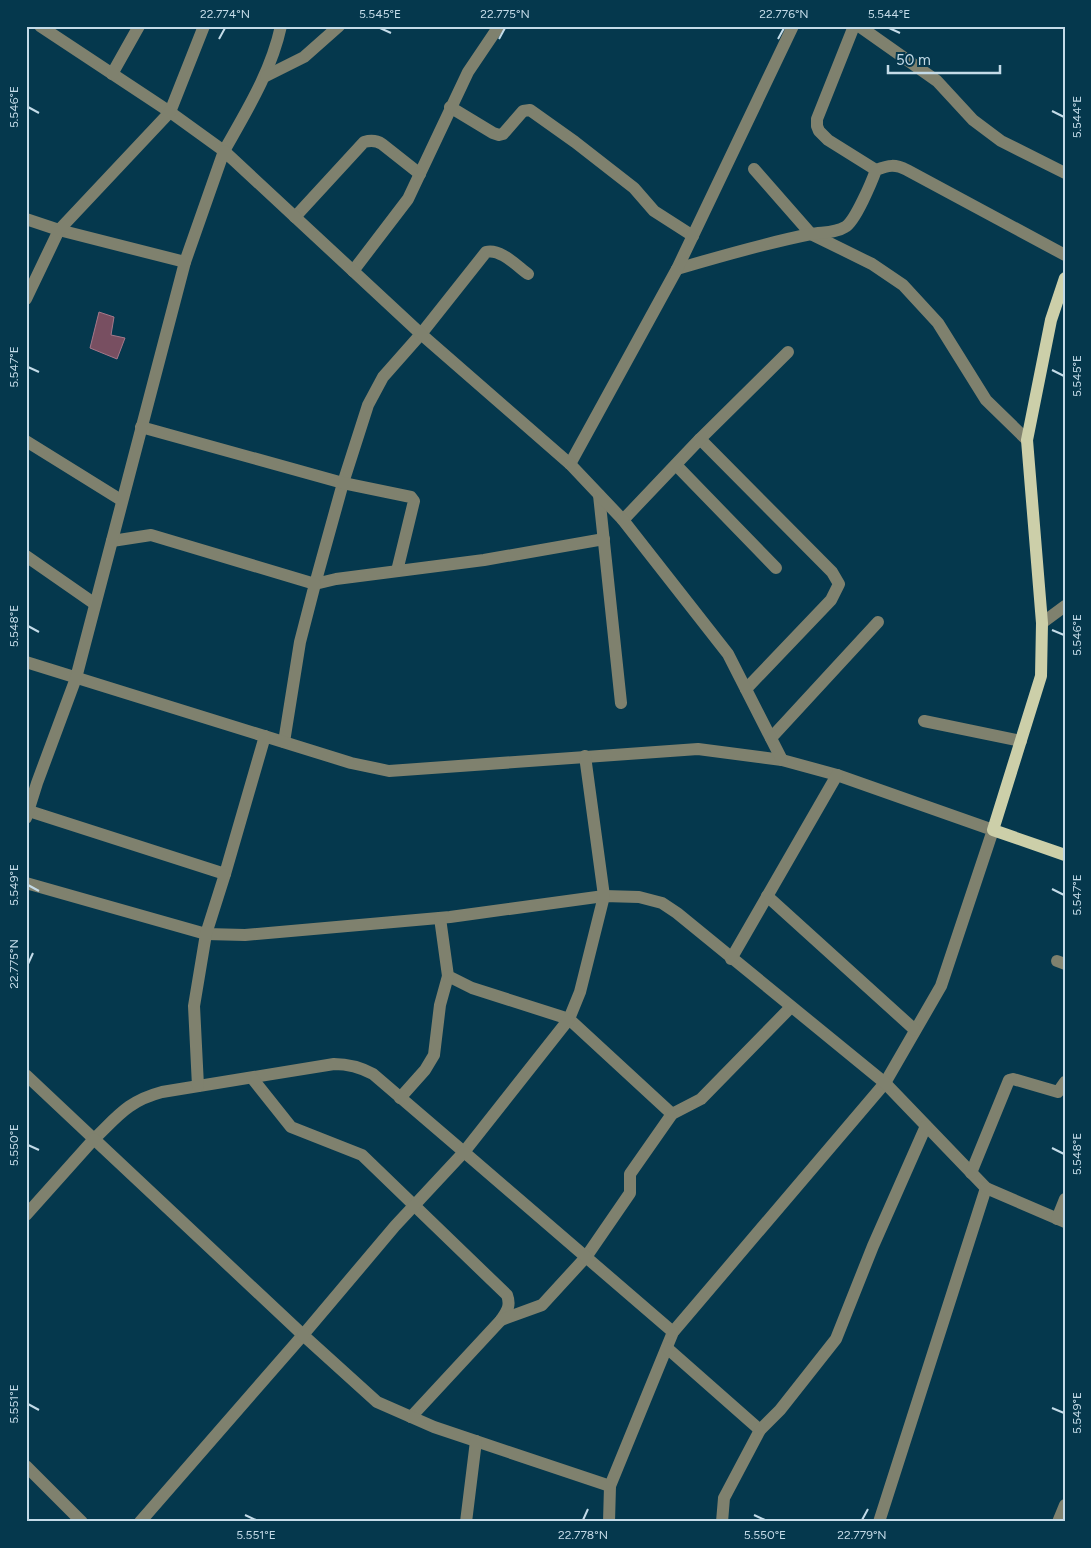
<svg xmlns="http://www.w3.org/2000/svg" width="1091" height="1548" font-family="Figtree,sans-serif">
<style>
.building{fill:#784f61;stroke:#a4788a}
.lines{fill:none;stroke-linecap:round;stroke-linejoin:round}
.minor{stroke:#7f816e;stroke-width:12}
.major{stroke:#cccfa9;stroke-width:12}
.ticks{fill:none;stroke:#c4dbe8;stroke-width:2}
.neatline{fill:none;stroke:#c4dbe8;stroke-width:2}
.ticks-label{font-size:12px;text-anchor:middle;fill:#c4dbe8}
</style>
<rect width="100%" height="100%" fill="#05384d"/>
<!-- building -->
<polygon class="building" points="99,312 114,317 111,335 125,338 117,359 90,348"/>
<g class="lines">
<!-- minor -->
<g class="minor">
<path d="M40,26L170,112L224,151C247,110 271,72 281,26"/>
<polyline points="854,26 817,119 817,126 819,131 828,140 876,170"/>
<polyline points="859,26 937,81 973,120 1001,141 1065,173"/>
<polyline points="112,74 139,26"/>
<polyline points="266,76 304,57 339,26"/>
<polyline points="450,107 493,133 499,135 503,134 523,111 530,110 575,142 634,188 654,211 693,236"/>
<polyline points="754,169 811,234 872,264 903,285 938,323 986,400 1027,440"/>
<path d="M295,217L364,142C371,140 376,140 382,144L420,174"/>
<polyline points="26,219 59,230 185,262"/>
<path d="M677,269C721,256 766,243 811,234C822,232 836,233 845,227C855,222 872,181 876,170C889,165 895,164 907,170L1065,255"/>
<polyline points="353,271 408,199 468,72 499,26"/>
<path d="M528,274C517,266 500,248 486,252L421,334L383,377L368,405L343,483L315,584L336,579L484,560L604,539"/>
<polyline points="26,299 59,230 170,112 204,26"/>
<polyline points="141,427 343,483 411,497 414,501 397,571"/>
<polyline points="700,439 832,572 839,584 831,600 746,689"/>
<polyline points="26,441 121,500"/>
<polyline points="570,464 677,269 793,26"/>
<polyline points="676,465 776,568"/>
<polyline points="599,495 621,703"/>
<polyline points="623,520 700,439 788,352"/>
<polyline points="112,541 151,535 315,584 300,642 284,742"/>
<polyline points="26,556 95,604"/>
<polyline points="1042,623 1065,606"/>
<polyline points="26,662 351,763 389,771 698,749 782,760 837,775 993,830 941,986 885,1083 673,1332 610,1486 609,1522"/>
<polyline points="924,721 1021,741"/>
<polyline points="771,738 878,622"/>
<polyline points="29,811 225,874 265,736"/>
<polyline points="26,818 37,783 76,678 185,262 224,151 421,334 570,464 623,520 728,654 782,760"/>
<polyline points="26,883 206,934 245,935 450,917 604,896 639,897 662,903 677,913 885,1083 986,1188 879,1522"/>
<polyline points="767,896 915,1030"/>
<polyline points="440,918 448,976 472,988 569,1019 672,1114"/>
<polyline points="731,959 837,775"/>
<polyline points="1057,961 1065,964"/>
<path d="M26,1075L94,1139C118,1116 128,1101 162,1092L334,1064C349,1064 360,1067 373,1074L464,1152L569,1019L580,992L604,896L585,756"/>
<path d="M252,1078L291,1127L362,1155L507,1295C511,1306 507,1311 501,1320L411,1417"/>
<polyline points="198,1086 194,1006 206,934 225,874"/>
<polyline points="400,1098 425,1070 434,1055 440,1005 448,976"/>
<polyline points="971,1173 1009,1080 1013,1079 1058,1092 1065,1082"/>
<polyline points="986,1188 1065,1222"/>
<polyline points="26,1215 94,1139 303,1335 140,1522"/>
<polyline points="1057,1219 1065,1199"/>
<polyline points="501,1320 542,1305 586,1257 630,1193 630,1174 672,1114 701,1099 791,1007"/>
<polyline points="667,1348 760,1430"/>
<polyline points="26,1466 82,1522"/>
<polyline points="610,1486 434,1427 377,1402 303,1335 395,1226 464,1152 673,1332"/>
<polyline points="466,1522 476,1441"/>
<polyline points="722,1522 724,1498 760,1430 780,1410 836,1339 873,1246 926,1126"/>
<polyline points="1058,1522 1065,1505"/>
</g>
<!-- major -->
<polyline class="major" points="1065,278 1051,320 1027,440 1042,623 1041,676 993,830 1065,855"/>
</g>
<!-- ticks -->
<path class="ticks" d="M380,28L391,33M889,28L900,33M219,39L225,28M499,39L505,28M778,39L784,28M28,107L39,113M1052,111L1064,117M28,367L39,372M1052,370L1064,376M28,626L39,632M1052,630L1064,635M28,885L39,891M1052,889L1064,895M28,964L33,953M28,1145L39,1150M1052,1148L1064,1154M28,1404L39,1410M1052,1408L1064,1413M245,1515L256,1520M754,1515L765,1520M583,1520L588,1509M862,1520L868,1509"/>
<!-- border -->
<rect width="1091" height="1548" fill="none" stroke="#05384d" stroke-width="55"/>
<!-- scale -->
<path d="M888 65v8h112v-8" fill="none" stroke="#c4dbe8" stroke-width="2.5"/>
<text x="896" y="65" font-size="15" fill="#c4dbe8" stroke="#05384d" stroke-width="4" paint-order="stroke">50 m</text>
<rect x="28" y="28" width="1036" height="1492" class="neatline"/>
<g class="ticks-label">
<text x="225" y="18">22.774°N</text>
<text x="380" y="18">5.545°E</text>
<text x="505" y="18">22.775°N</text>
<text x="784" y="18">22.776°N</text>
<text x="889" y="18">5.544°E</text>
<text transform="translate(14 107) rotate(-90)" y="4">5.546°E</text>
<text transform="translate(1077 117) rotate(-90)" y="4">5.544°E</text>
<text transform="translate(14 367) rotate(-90)" y="4">5.547°E</text>
<text transform="translate(1077 376) rotate(-90)" y="4">5.545°E</text>
<text transform="translate(14 626) rotate(-90)" y="4">5.548°E</text>
<text transform="translate(1077 635) rotate(-90)" y="4">5.546°E</text>
<text transform="translate(14 885) rotate(-90)" y="4">5.549°E</text>
<text transform="translate(1077 895) rotate(-90)" y="4">5.547°E</text>
<text transform="translate(14 964) rotate(-90)" y="4">22.775°N</text>
<text transform="translate(14 1145) rotate(-90)" y="4">5.550°E</text>
<text transform="translate(1077 1154) rotate(-90)" y="4">5.548°E</text>
<text transform="translate(14 1404) rotate(-90)" y="4">5.551°E</text>
<text transform="translate(1077 1413) rotate(-90)" y="4">5.549°E</text>
<text x="256" y="1539">5.551°E</text>
<text x="583" y="1539">22.778°N</text>
<text x="765" y="1539">5.550°E</text>
<text x="862" y="1539">22.779°N</text>
</g>
</svg>
